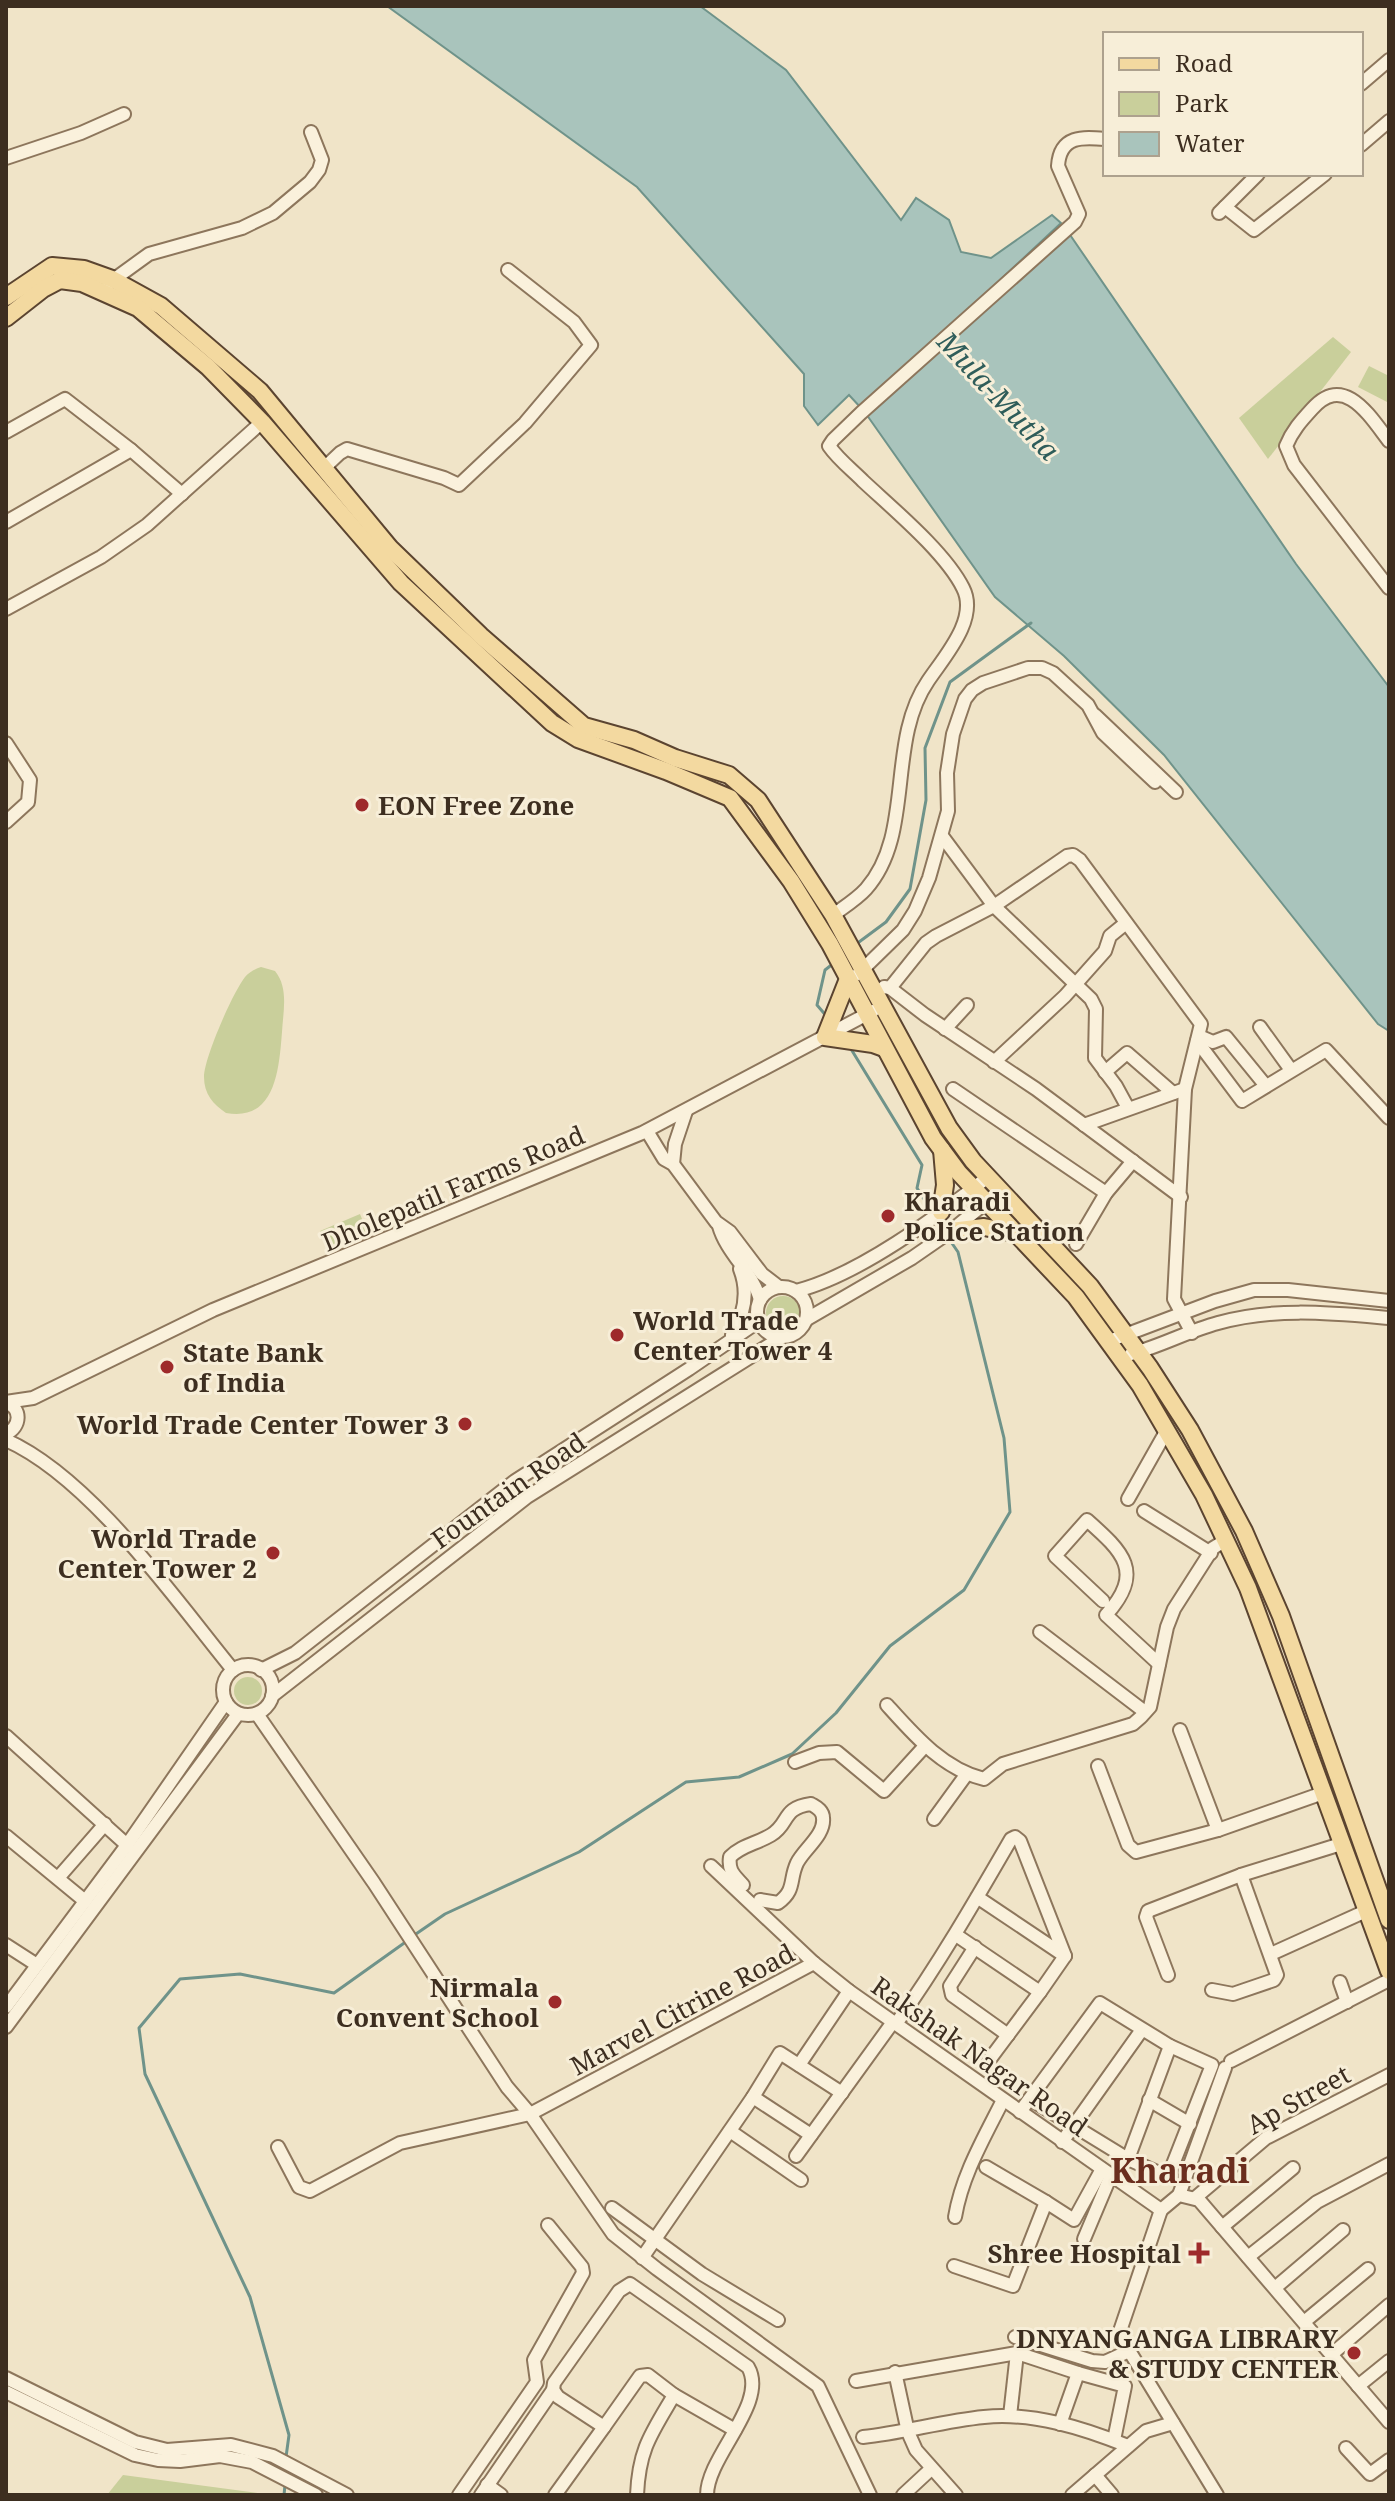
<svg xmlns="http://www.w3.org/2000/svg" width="1395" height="2501" font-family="'Noto Serif',serif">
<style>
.green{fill:#c9cf9b}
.water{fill:#a9c4bc;stroke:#6f938a;stroke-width:2}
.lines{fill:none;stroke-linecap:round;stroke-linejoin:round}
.stream{stroke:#6f938a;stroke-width:3}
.minor-casing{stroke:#8d765c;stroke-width:16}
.major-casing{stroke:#5b4430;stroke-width:20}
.minor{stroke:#faf1dc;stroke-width:12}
.major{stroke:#f3d9a0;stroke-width:16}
.poi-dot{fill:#9e2a2b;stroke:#f7eed8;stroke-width:3}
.labels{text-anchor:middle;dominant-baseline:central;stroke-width:6;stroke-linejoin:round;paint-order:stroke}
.poi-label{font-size:26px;font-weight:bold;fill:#3d2e20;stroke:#f7eed8;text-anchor:end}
.street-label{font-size:26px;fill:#3d2e20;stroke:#f7eed8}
.water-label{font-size:28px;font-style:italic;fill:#2f5d5a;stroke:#f7eed8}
.district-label{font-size:34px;font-weight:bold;fill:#6b2e1e;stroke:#f7eed8}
</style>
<rect width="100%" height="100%" fill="#f0e4c8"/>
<!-- green -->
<g class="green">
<polygon points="1333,337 1351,352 1268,459 1239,418"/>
<polygon points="1369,366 1389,376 1389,403 1358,387"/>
<path d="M261,967L275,971C289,988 283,1012 282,1032C279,1068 276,1122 226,1113C213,1104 204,1094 204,1077C204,1058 233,992 245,977C249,972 255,969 261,967Z"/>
<polygon points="360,1214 368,1234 328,1251 320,1231"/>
<circle cx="783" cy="1313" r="17"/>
<circle cx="248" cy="1691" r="14"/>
<polygon points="123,2475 265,2494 107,2495"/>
</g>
<!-- water -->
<g class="water">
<polygon points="387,6 700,6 786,70 901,220 916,198 949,220 961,252 991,258 1052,215 1061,223 862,409 849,395 818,425 804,406 804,374 637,187"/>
<polygon points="1066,229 1296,564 1389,687 1389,1031 1378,1024 1164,755 1064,656 995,597 864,411"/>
</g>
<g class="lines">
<!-- stream -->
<g class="stream">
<polyline points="855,945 886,922 910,889 926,800 925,748 950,682 1031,623"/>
<polyline points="828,1018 817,1005 825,970 834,963"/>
<polyline points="851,1049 922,1165 917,1188 932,1212"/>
<polyline points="937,1219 945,1233"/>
<polyline points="413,1936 445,1914 579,1852 686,1782 739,1777 792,1754 836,1713 890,1646 964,1590 1010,1512 1004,1438 958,1252 949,1239"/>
<polyline points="286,2457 289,2435 250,2297 145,2074 139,2028 180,1979 240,1974 334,1993 407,1941"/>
<polyline points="284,2495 285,2485"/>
</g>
<!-- minor casing -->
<g class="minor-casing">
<g id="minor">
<polyline points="1361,84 1389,60"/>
<polyline points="1361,145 1389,121"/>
<polyline points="6,158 81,133 124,114"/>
<polyline points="1225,207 1254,230 1325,174"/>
<polyline points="1219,213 1258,174"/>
<polyline points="109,283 149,254 242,228 273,213 310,182 319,170 322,160 311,132"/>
<polyline points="6,432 65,399 131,450"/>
<path d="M1389,441C1369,415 1344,373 1312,409C1301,421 1292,431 1286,446L1294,465L1389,588"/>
<polyline points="323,469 340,453 347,449 444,478 459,485 525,423 591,345 574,322 508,270"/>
<polyline points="6,522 131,450 182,494"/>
<polyline points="6,609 101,557 147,525 262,422"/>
<polyline points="1095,715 1176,792"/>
<polyline points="6,743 30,780 28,802 6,822"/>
<polyline points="942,836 994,906 1091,999 1096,1009 1095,1058 1116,1086 1128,1108"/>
<path d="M833,915C844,907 857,899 866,889C915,834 886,742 928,681C944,657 979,619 963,588C945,552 893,509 863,481C852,470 838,459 829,446L833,440L861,413L1075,222L1079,214L1058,166C1060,135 1083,137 1105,139"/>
<polyline points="858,974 903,930 915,911 929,878 948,811 947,773 953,734 965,699 972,690 983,683 1028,668 1042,668 1053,673 1088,705 1103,733 1155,782"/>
<polyline points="884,987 890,988 925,1015 1036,1089 1181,1197"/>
<polyline points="890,988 926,943 936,936 994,906 1067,856 1073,855 1080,860 1201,1024 1185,1089 1174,1299 1192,1333"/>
<polyline points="1260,1027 1291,1070"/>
<polyline points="945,1029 967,1005"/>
<polyline points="1199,1036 1213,1042 1226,1037 1266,1086"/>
<polyline points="1197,1041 1242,1101 1326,1050 1389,1118"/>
<polyline points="994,1062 1065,996 1105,951 1110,936 1126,923"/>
<polyline points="1105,1072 1127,1053 1173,1093"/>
<polyline points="953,1089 1106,1193"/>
<polyline points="1084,1125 1185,1089"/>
<polyline points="647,1131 664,1159 673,1164 716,1222 730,1232 762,1274 779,1287"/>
<polyline points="673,1164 675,1144 686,1111"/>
<path d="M719,1226C727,1254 753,1272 760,1300"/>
<polyline points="1076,1244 1106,1193 1133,1161"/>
<circle cx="782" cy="1312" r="25"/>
<path d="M796,1291C859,1275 936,1217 988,1177"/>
<polyline points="807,1319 912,1258 951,1231 1001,1190"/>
<path d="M732,1335C744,1315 749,1292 740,1269"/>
<polyline points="1109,1341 1215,1301 1254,1290 1288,1290 1389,1301"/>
<path d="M1131,1354C1161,1346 1188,1331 1218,1323C1275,1307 1331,1313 1389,1318"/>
<polyline points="6,1402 33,1398 213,1310 642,1133 873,1011"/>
<path d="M6,1402C22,1409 21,1426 6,1434"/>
<path d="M6,1440C91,1478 174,1598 233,1670"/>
<polyline points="1128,1499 1167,1430"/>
<polyline points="1144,1511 1211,1553"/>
<path d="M1103,1601L1055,1556L1087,1520C1123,1552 1145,1572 1106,1615L1159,1664"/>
<polyline points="1040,1632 1145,1712"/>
<circle cx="248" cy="1690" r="25"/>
<polyline points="261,1670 295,1653 515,1481 689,1369 759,1321"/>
<polyline points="272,1696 527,1497 782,1337"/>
<path d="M887,1705C914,1735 943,1769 984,1779L1003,1764L1133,1724L1141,1717L1150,1707L1167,1627L1174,1609L1213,1548L1226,1540"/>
<polyline points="257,1714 374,1883 507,2087 530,2114 613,2234 657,2269 818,2386 870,2495"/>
<polyline points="1180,1730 1218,1830"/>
<polyline points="6,1736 127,1845"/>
<polyline points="795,1762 819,1753 837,1752 884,1791 925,1746"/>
<polyline points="1098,1766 1128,1845 1136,1852 1218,1830 1323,1793"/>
<polyline points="934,1819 966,1775"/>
<polyline points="6,1836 85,1901"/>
<polyline points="711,1866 814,1963 849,1991 1161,2210"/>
<polyline points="58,1878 105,1824"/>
<path d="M743,1885C734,1875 728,1871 730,1857C742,1845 756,1844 771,1835C790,1824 781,1808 811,1804C816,1807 823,1810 823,1818C825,1835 804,1849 797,1863C789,1880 796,1890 778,1903L760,1900"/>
<polyline points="956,1935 1040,1992 987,2063"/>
<polyline points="6,1945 37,1965"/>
<polyline points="975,1947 950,1986 952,1995 1008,2035"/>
<polyline points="1271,1954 1366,1911"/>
<polyline points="1168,1975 1146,1917 1148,1911 1241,1875 1341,1844"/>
<polyline points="1340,1982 1347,2002"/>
<polyline points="1212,1990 1233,1994 1274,1980 1277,1975 1241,1875"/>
<polyline points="1040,1992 1065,1956"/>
<polyline points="6,2007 127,1845 226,1702"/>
<path d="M896,2024C938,1965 974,1903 1011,1839L1015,1837L1020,1841L1065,1956L977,1897"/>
<polyline points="6,2027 238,1714"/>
<polyline points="1231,2061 1389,1980"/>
<polyline points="799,2065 849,1991"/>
<polyline points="753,2097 811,2135"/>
<polyline points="1030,2099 1128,2159 1168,2177 1212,2065 1170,2046"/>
<polyline points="1149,2100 1190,2124"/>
<polyline points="1020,2112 1100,2003 1170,2046 1128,2159"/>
<polyline points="730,2131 801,2180"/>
<polyline points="1062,2142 1141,2031"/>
<polyline points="278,2147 299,2187 310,2191 400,2143 530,2114 814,1963"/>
<polyline points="796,2156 893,2022"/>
<polyline points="986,2167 1046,2202"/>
<polyline points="1179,2195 1225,2068"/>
<polyline points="1195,2198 1266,2138 1389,2075"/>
<polyline points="612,2208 702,2274 778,2320"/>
<polyline points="1161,2210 1179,2195 1199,2200 1389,2422"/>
<polyline points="1161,2210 1119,2334 1217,2495"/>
<path d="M955,2217C962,2175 984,2138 1003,2100"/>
<polyline points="1222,2227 1293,2168"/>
<polyline points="1084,2239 1111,2175"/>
<polyline points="1248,2257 1317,2202 1389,2164"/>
<polyline points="642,2258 753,2097 780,2053 842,2093"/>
<polyline points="954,2266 1013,2286 1046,2202 1074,2220 1102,2169"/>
<polyline points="1276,2287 1343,2230"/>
<polyline points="1304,2322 1368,2269"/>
<polyline points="1015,2337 1092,2361 1105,2362 1129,2351"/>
<polyline points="1332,2354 1389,2305"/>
<polyline points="895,2372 908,2432 916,2450 956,2495"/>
<polyline points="1078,2373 1125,2386 1114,2440"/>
<polyline points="6,2378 135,2442 167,2450 231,2445 273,2456 347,2495"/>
<polyline points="856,2381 1017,2353 1078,2373 1060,2424"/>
<polyline points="1358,2386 1389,2361"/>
<path d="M553,2390L558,2397L604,2427L640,2376L648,2375L674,2395C651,2434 639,2449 637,2495"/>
<polyline points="6,2392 135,2455 158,2460 180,2461 220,2456 252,2462 316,2495"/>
<polyline points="674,2395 735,2430"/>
<polyline points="1010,2416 1017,2353"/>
<path d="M863,2437C903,2433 943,2421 984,2417C1033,2412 1083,2428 1128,2446"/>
<polyline points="1346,2448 1370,2474 1389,2460"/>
<polyline points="1095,2475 1112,2495"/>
<polyline points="487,2485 501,2495"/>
<polyline points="459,2495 537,2382 534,2360 583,2273 582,2267 548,2225"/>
<path d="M481,2495L553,2390L554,2383L619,2291L630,2284L748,2367C769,2403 707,2456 707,2495"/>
<polyline points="555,2495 604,2427"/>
<polyline points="903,2495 931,2469"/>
<polyline points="1072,2495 1146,2431 1173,2423"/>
</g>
</g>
<!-- major casing -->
<g class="major-casing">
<g id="major">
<polyline points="6,297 52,266 84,269 112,279 161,306 260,391 390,548 481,636 584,726 634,740 675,758 729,775 758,800 833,915 949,1128 973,1161 1090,1286 1150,1368 1190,1430 1244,1531 1281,1616 1389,1920"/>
<polyline points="6,318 43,289 60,280 82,283 138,308 208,367 262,422 401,583 552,723 578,739 666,771 730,798 791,881 830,944 933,1138 959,1173 1076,1297 1140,1385 1204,1495 1248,1588 1389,1971"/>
<polyline points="848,979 825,1037 873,1044 884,1048"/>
<polyline points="941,1212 945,1185 942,1150"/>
<polyline points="951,1231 984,1227 1015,1233"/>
</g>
</g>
<!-- minor -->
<use href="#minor" class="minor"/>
<!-- major -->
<use href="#major" class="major"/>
</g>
<!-- markers -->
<g class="poi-dot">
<circle cx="362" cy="805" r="8"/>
<circle cx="888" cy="1216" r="8"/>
<circle cx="617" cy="1335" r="8"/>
<circle cx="167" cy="1367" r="8"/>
<circle cx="465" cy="1424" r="8"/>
<circle cx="273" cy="1553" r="8"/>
<circle cx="555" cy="2002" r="8"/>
<path d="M1195 2241h8v8h8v8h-8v8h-8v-8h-8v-8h8z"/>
<circle cx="1354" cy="2353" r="8"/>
</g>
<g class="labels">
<!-- poi labels -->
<g class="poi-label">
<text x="378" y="805" text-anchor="start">EON Free Zone</text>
<text x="904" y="1201" text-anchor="start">Kharadi<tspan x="904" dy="30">Police Station</tspan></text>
<text x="633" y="1320" text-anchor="start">World Trade<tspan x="633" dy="30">Center Tower 4</tspan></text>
<text x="183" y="1352" text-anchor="start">State Bank<tspan x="183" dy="30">of India</tspan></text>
<text x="449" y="1424">World Trade Center Tower 3</text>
<text x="257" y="1538">World Trade<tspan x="257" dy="30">Center Tower 2</tspan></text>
<text x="539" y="1987">Nirmala<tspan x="539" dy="30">Convent School</tspan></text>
<text x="1181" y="2253">Shree Hospital</text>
<text x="1338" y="2338">DNYANGANGA LIBRARY<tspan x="1338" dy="30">&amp; STUDY CENTER</tspan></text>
</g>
<!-- street labels -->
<g class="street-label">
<text transform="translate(453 1188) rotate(-23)">Dholepatil Farms Road</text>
<text transform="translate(508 1490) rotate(-35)">Fountain Road</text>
<text transform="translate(682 2009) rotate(-28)">Marvel Citrine Road</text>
<text transform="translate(980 2056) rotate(35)">Rakshak Nagar Road</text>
<text transform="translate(1298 2099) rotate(-29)">Ap Street</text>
</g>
<!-- water labels -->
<g class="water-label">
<text transform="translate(999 395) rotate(47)">Mula-Mutha</text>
</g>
<!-- district labels -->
<g class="district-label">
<text x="1180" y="2170">Kharadi</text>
</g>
</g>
<!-- border -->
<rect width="1395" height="2501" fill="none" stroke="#3d2e20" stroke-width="16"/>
<!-- legend -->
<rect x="1103" y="32" width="260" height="144" fill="#f7eed8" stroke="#ada18e" stroke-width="2"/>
<rect x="1119" y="58" width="40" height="12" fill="#f3d9a0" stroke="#ada18e" stroke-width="2"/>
<text x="1175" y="72" font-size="24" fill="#3d2e20">Road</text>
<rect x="1119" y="92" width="40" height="24" fill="#c9cf9b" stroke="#ada18e" stroke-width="2"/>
<text x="1175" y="112" font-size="24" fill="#3d2e20">Park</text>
<rect x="1119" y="132" width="40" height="24" fill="#a9c4bc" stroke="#ada18e" stroke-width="2"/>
<text x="1175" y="152" font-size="24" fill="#3d2e20">Water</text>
</svg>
